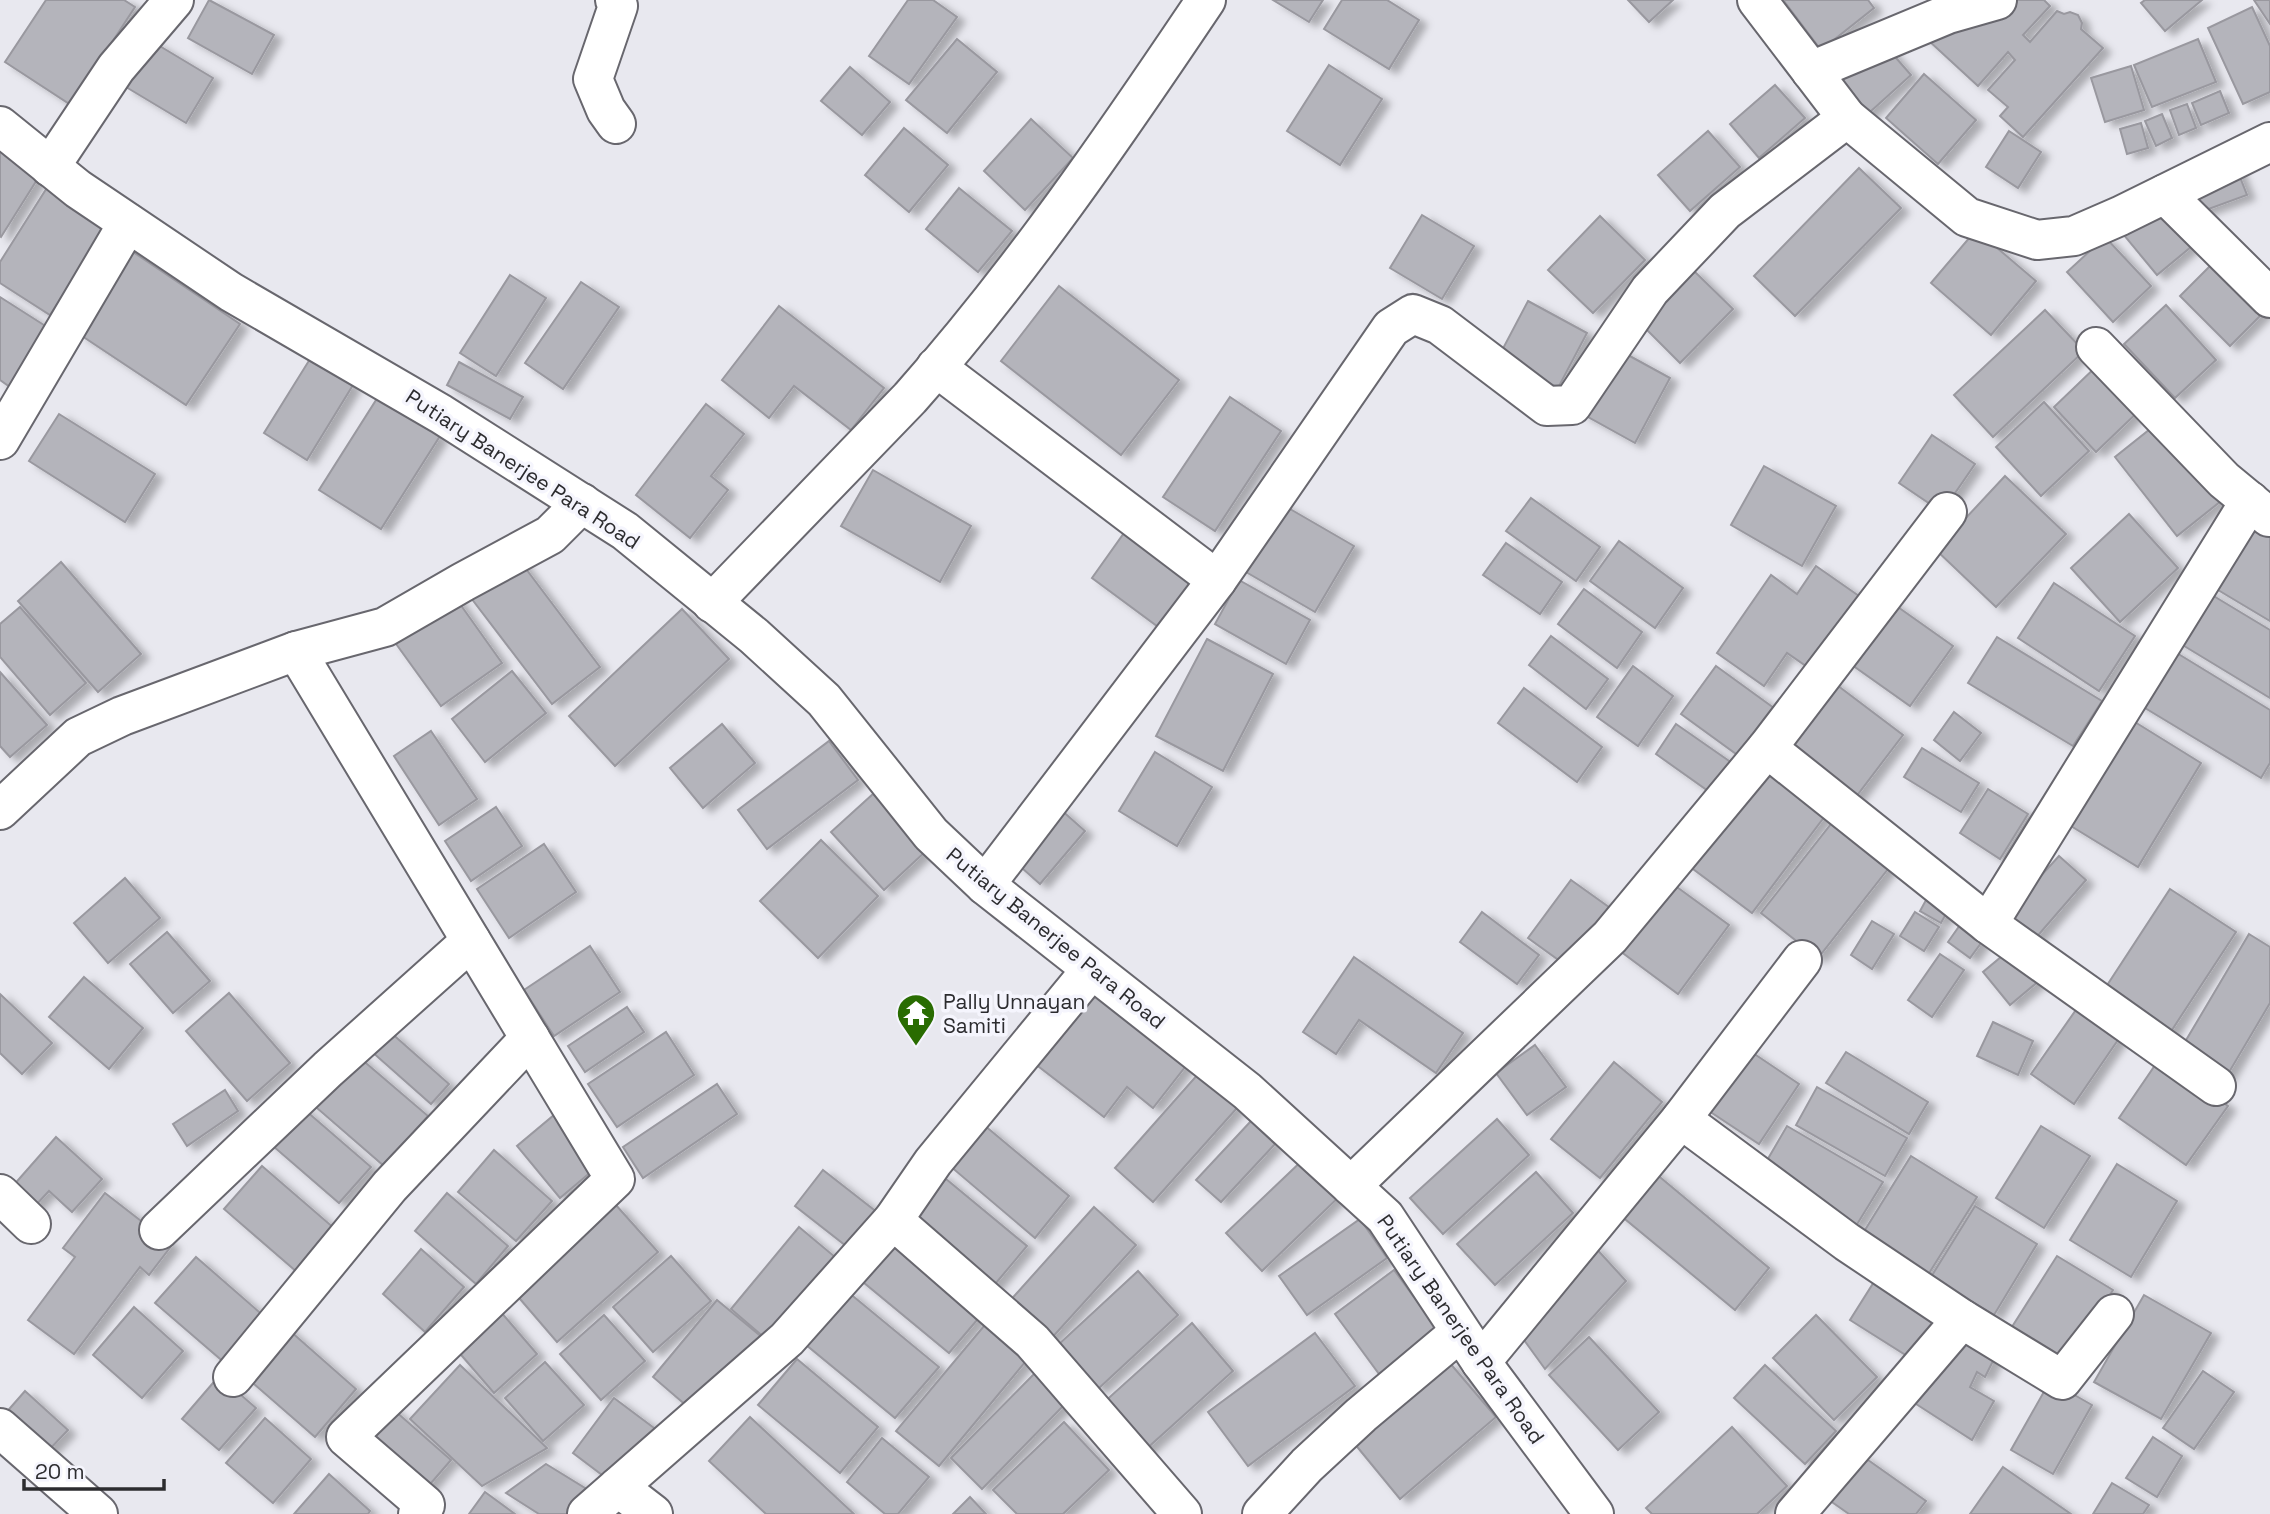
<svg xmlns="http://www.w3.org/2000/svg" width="2270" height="1514" font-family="'Space Grotesk',sans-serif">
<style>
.building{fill:#b4b4bb;stroke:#99989f;stroke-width:2;filter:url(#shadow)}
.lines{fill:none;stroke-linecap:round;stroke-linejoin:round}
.street-casing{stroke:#68676e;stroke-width:42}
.secondary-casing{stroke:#68676e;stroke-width:42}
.street{stroke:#fff;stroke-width:38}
.secondary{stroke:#fff;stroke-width:38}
.labels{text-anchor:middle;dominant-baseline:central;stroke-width:7;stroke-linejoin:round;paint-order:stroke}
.street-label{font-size:21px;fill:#2c2c2f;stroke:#f5f5fd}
.poi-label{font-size:21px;fill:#2c2c2f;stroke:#f5f5fd;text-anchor:start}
</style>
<defs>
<filter id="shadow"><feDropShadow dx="8" dy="4.5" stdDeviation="3.5" flood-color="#0004"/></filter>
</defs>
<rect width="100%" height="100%" fill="#e8e8ef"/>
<!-- building -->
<g class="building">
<polygon points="46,0 124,0 135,7 71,105 5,62"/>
<polygon points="209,0 274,35 252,74 188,38"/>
<polygon points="908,0 933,0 957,17 909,84 869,56"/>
<polygon points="1273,0 1323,0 1309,22"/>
<polygon points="1342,0 1387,0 1419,20 1389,69 1324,29"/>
<polygon points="1628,0 1673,0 1649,22"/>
<polygon points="1785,0 1868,0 1874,8 1821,50 1784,1"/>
<polygon points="2018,0 2044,0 2050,6 2023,35 2030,42 2057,11 2064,14 2070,12 2078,15 2082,23 2081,29 2103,48 2023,137 2000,116 2008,107 1988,90 2015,60 2008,52 1978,86 1916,29"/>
<polygon points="2145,0 2202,0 2165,31 2141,3"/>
<polygon points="2254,0 2270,0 2270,24"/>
<polygon points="2252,7 2270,46 2270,92 2243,104 2208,28"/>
<polygon points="957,39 997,72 947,133 906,100"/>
<polygon points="2198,39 2216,82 2152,107 2134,65"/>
<polygon points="153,42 213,78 186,123 126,87"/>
<polygon points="1883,43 1911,75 1860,121 1831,89"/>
<polygon points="1329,65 1382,99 1340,165 1287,131"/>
<polygon points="2131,66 2144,110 2105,122 2091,78"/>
<polygon points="850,67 890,102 862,135 821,101"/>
<polygon points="1924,74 1976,120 1938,164 1886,118"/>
<polygon points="1775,85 1805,118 1759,158 1730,124"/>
<polygon points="2220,91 2229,113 2201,125 2192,103"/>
<polygon points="2187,104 2196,128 2179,135 2170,110"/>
<polygon points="2162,114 2172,138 2156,146 2145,121"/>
<polygon points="1031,119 1073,158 1025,210 984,171"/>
<polygon points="2141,123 2148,148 2127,154 2120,129"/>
<polygon points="904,128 948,165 909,212 865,175"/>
<polygon points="1708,131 1740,167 1690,211 1658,175"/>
<polygon points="2009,131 2041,152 2018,188 1986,167"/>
<polygon points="0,149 40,175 1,237 0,236"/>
<polygon points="2236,167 2247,195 2195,214 2185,187"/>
<polygon points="1859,168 1901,208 1795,316 1754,276"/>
<polygon points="50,183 110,221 50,315 0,283 0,262"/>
<polygon points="959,188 1012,231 978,272 926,229"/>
<polygon points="1422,215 1474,246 1442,299 1390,268"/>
<polygon points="2175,215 2197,242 2157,275 2123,234 2141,219"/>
<polygon points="1600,216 1645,260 1593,313 1548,270"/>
<polygon points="1976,230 2036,281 1991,335 1931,283"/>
<polygon points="2105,237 2151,286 2113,322 2067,272"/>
<polygon points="133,252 240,324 186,405 79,334"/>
<polygon points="2222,254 2270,306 2230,346 2180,296"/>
<polygon points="1692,269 1733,309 1680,363 1640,323"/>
<polygon points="510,275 546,298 496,376 460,353"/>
<polygon points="581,282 619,307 563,389 525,363"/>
<polygon points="1059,286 1179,380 1121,455 1001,361"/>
<polygon points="0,297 47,327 10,387 0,380"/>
<polygon points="1528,301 1587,333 1558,388 1499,356"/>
<polygon points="2166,305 2216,360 2175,398 2124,344"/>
<polygon points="779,306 884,388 851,430 794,386 769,418 722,380"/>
<polygon points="2045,310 2084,351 1993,437 1954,395"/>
<polygon points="1617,349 1670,378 1635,443 1581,413"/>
<polygon points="310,359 353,385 307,460 264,433"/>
<polygon points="459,362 523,397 510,419 447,385"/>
<polygon points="2101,362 2143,407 2096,452 2054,407"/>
<polygon points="378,397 440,436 381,529 319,490"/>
<polygon points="1230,397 1281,431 1215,531 1163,497"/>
<polygon points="2044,402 2089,451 2041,496 1996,447"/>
<polygon points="706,404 744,434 711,476 728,490 690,538 636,495"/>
<polygon points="59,414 155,474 125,522 29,461"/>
<polygon points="2159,422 2221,501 2177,536 2115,457"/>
<polygon points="1932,435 1975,464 1942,512 1899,483"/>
<polygon points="1764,466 1836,506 1802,566 1731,525"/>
<polygon points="873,470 971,526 940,582 841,526"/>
<polygon points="2005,476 2066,534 1996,607 1936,550"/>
<polygon points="1531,498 1600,547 1576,581 1506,531"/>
<polygon points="1278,502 1354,546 1315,612 1239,568"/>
<polygon points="2129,514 2178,568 2120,622 2071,568"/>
<polygon points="2252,523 2270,537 2270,621 2213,587"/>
<polygon points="1129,526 1200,576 1161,629 1092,578"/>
<polygon points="1619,541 1683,588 1655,628 1590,581"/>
<polygon points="1506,543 1562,582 1540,614 1483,575"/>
<polygon points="517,557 600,667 552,704 468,594"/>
<polygon points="61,562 141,654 98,692 18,601"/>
<polygon points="1816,566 1869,603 1819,675 1787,653 1764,686 1717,653 1771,575 1797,594"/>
<polygon points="1239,580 1310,620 1286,664 1215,624"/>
<polygon points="2054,583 2135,636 2099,691 2018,638"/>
<polygon points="1584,589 1642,632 1617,668 1558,624"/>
<polygon points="2202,589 2270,630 2270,698 2171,638"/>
<polygon points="455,597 502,663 441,706 394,641"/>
<polygon points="1888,600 1953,646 1910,706 1845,660"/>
<polygon points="20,607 86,683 50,715 0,657 0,624"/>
<polygon points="682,609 729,659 615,766 569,716"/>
<polygon points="1551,636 1608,679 1586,709 1529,665"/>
<polygon points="1997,637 2102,701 2073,746 1968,683"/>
<polygon points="1207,639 1273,674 1223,771 1156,736"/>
<polygon points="2167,647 2270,710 2270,763 2261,778 2135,702"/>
<polygon points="1633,666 1673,696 1638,746 1597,717"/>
<polygon points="1716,666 1778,711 1743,759 1681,714"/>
<polygon points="512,671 546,713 485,762 452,719"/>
<polygon points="0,672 47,725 10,757 0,746"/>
<polygon points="1825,676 1903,735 1849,806 1772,747"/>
<polygon points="1524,688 1602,747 1577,782 1498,723"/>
<polygon points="1954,712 1981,733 1960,761 1934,740"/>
<polygon points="2130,719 2201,763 2138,867 2066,823"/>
<polygon points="722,724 755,763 703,808 670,768"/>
<polygon points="1676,724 1732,763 1711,793 1656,754"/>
<polygon points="431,731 477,799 439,825 394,756"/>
<polygon points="829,741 858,780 767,849 738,810"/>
<polygon points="1922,748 1979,783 1961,812 1904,777"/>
<polygon points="1155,752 1212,787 1177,846 1119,811"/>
<polygon points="1770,757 1834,804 1752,913 1689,866"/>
<polygon points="1988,789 2028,814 2000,859 1960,833"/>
<polygon points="873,794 926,851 884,890 831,832"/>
<polygon points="496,807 522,846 471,881 445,841"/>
<polygon points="1059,808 1085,831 1040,884 1014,861"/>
<polygon points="1842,810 1899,855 1818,958 1761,913"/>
<polygon points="821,840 878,896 818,958 760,901"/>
<polygon points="544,844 576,892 509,938 477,889"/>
<polygon points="2059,856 2086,880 2034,940 2006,914"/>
<polygon points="125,878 160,918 108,963 74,923"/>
<polygon points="1571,880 1613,910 1571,969 1528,938"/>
<polygon points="1670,882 1729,925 1678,994 1620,951"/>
<polygon points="1932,889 1953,901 1941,923 1920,911"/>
<polygon points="2170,889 2236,932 2168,1036 2102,993"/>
<polygon points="1482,912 1539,955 1517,984 1460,942"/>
<polygon points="1915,912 1939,927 1924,951 1900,936"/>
<polygon points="1965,918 1987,935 1970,958 1948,942"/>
<polygon points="1872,921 1894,934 1872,969 1851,955"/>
<polygon points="167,932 210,981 173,1013 130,964"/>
<polygon points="2249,934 2270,947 2270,1003 2225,1079 2179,1052"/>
<polygon points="590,946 620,992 554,1036 524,990"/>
<polygon points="2013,947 2040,980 2010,1005 1983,972"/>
<polygon points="1940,954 1964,970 1932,1017 1908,1000"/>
<polygon points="1354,957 1463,1033 1436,1073 1359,1020 1336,1054 1303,1032"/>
<polygon points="84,977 143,1028 109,1069 49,1017"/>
<polygon points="1093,987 1189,1062 1153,1108 1127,1087 1104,1117 1034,1063"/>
<polygon points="229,993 290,1063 247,1101 186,1031"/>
<polygon points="0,994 52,1043 22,1074 0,1053"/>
<polygon points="627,1007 644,1032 585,1072 568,1046"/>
<polygon points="2078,1007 2120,1037 2074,1104 2031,1074"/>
<polygon points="1993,1022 2033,1041 2018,1075 1977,1056"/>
<polygon points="389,1031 449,1084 431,1104 371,1051"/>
<polygon points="666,1032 694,1075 617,1127 588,1084"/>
<polygon points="1535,1045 1566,1087 1527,1115 1496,1073"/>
<polygon points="1747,1049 1799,1084 1759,1144 1706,1109"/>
<polygon points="353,1052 428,1116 384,1166 310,1102"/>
<polygon points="1846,1052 1928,1102 1909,1134 1826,1083"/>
<polygon points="2160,1058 2228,1106 2186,1165 2119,1118"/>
<polygon points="1614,1062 1662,1102 1600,1178 1551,1139"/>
<polygon points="1199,1073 1237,1108 1153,1202 1115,1168"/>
<polygon points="717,1084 737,1114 643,1178 623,1147"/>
<polygon points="1817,1087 1907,1138 1885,1176 1796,1125"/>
<polygon points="225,1090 238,1111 187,1146 173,1124"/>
<polygon points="298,1104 371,1167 339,1203 266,1140"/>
<polygon points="560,1110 604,1161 560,1198 517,1146"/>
<polygon points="1497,1119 1529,1155 1443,1234 1410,1198"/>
<polygon points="1251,1121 1275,1144 1221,1202 1196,1180"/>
<polygon points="984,1125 1069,1196 1035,1238 950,1166"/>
<polygon points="1787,1126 1883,1182 1856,1226 1762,1169"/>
<polygon points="2041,1126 2090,1156 2044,1228 1996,1198"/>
<polygon points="56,1137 102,1179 72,1212 49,1191 34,1207 12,1187"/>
<polygon points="494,1150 552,1201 516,1241 458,1192"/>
<polygon points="1308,1155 1344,1192 1262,1271 1226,1233"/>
<polygon points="1911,1156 1977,1197 1926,1278 1860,1238"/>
<polygon points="2117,1164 2177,1201 2131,1277 2070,1240"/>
<polygon points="262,1166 342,1235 305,1279 224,1209"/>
<polygon points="1649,1168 1769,1268 1735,1310 1614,1210"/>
<polygon points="823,1170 878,1213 850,1249 795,1206"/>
<polygon points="1536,1172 1573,1213 1495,1285 1457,1244"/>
<polygon points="940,1174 1027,1246 991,1289 904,1217"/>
<polygon points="105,1193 172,1245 149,1275 140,1267 74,1354 28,1320 75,1257 63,1248"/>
<polygon points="447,1193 508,1246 476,1284 415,1231"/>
<polygon points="615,1204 658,1252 557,1342 514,1292"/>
<polygon points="1975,1206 2037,1244 1994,1315 1931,1277"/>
<polygon points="1094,1207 1136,1245 1049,1341 1008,1303"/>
<polygon points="1360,1219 1387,1258 1307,1315 1279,1276"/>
<polygon points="799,1227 835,1257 766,1339 731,1309"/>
<polygon points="891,1236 983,1313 949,1353 857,1277"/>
<polygon points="1593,1245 1626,1281 1545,1369 1519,1333"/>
<polygon points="421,1249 464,1287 425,1332 383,1294"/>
<polygon points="671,1256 711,1301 653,1352 613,1307"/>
<polygon points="2057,1256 2113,1290 2067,1365 2010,1330"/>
<polygon points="196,1257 266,1318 226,1364 155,1303"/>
<polygon points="1394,1270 1441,1334 1382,1378 1335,1314"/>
<polygon points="1138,1271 1178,1315 1098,1389 1058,1345"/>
<polygon points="1879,1274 1940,1313 1912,1359 1850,1320"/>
<polygon points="848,1292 939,1367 895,1418 805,1344"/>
<polygon points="2144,1295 2211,1333 2161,1419 2094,1382"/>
<polygon points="717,1300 763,1338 695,1413 653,1377"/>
<polygon points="134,1307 183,1351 142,1398 93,1355"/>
<polygon points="500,1311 537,1354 494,1393 456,1349"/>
<polygon points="604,1315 645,1361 601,1400 560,1354"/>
<polygon points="1816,1315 1877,1377 1834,1420 1773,1358"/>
<polygon points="989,1320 1031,1355 939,1466 896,1431"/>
<polygon points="281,1323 356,1389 315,1437 239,1371"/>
<polygon points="1192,1323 1233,1371 1144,1451 1102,1404"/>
<polygon points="1315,1333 1355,1386 1248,1466 1208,1412"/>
<polygon points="1958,1333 1996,1355 1985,1377 1977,1372 1970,1387 1994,1401 1972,1440 1913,1402"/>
<polygon points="1589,1337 1659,1412 1618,1450 1549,1375"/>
<polygon points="797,1359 878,1427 840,1473 758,1405"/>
<polygon points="545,1362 584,1405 543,1441 505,1398"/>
<polygon points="1449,1362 1496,1417 1400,1499 1354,1443"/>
<polygon points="460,1365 547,1448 482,1486 410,1419"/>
<polygon points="1765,1365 1836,1431 1805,1464 1734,1398"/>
<polygon points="2203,1371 2234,1392 2194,1449 2163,1428"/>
<polygon points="1036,1372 1066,1403 982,1489 951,1458"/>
<polygon points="219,1376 256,1408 219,1450 182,1419"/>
<polygon points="2050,1381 2092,1405 2053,1474 2011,1450"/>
<polygon points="25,1391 68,1430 46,1453 4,1415"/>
<polygon points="614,1398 658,1431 618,1487 573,1453"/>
<polygon points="386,1403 451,1460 419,1497 354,1440"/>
<polygon points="750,1417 854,1514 766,1514 709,1461"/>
<polygon points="265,1418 311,1459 273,1503 226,1463"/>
<polygon points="1064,1422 1109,1470 1063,1514 1017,1514 993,1490"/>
<polygon points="1732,1427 1787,1486 1757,1514 1652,1514 1646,1508"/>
<polygon points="2153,1437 2182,1456 2157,1497 2126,1478"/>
<polygon points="882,1438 929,1477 898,1514 885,1514 847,1482"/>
<polygon points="1861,1455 1926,1501 1916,1514 1849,1514 1829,1500"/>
<polygon points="546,1464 593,1493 569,1514 539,1514 506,1493"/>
<polygon points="2003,1467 2071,1514 1970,1514"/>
<polygon points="329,1474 370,1511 368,1514 294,1514"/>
<polygon points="2112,1483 2149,1505 2143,1514 2093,1514"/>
<polygon points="485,1492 515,1514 469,1514"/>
<polygon points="970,1497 986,1514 953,1514"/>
</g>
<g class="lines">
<!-- street casing -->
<g class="street-casing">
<g id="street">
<polyline points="615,0 618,6 593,79 606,110 616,124"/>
<polyline points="1757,0 1847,118 1967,217 2037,240 2074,236 2120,216 2270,142"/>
<polyline points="1811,71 1948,14 1997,0"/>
<polyline points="50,167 116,68 174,0"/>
<polyline points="2165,194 2270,298"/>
<polyline points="2096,347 2224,480 2269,517"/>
<polyline points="936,367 1217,580"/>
<polyline points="0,440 128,223"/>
<path d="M712,603L910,398C1020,274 1114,137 1206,0"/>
<polyline points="296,651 615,1179 346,1437 425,1505 418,1514"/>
<polyline points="1767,748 1988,924 2216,1086"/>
<polyline points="0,810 78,737 122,716 296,651 385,627 463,582 550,535 582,503"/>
<polyline points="985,885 1217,580 1391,328 1413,314 1440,325 1547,406 1572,405 1650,290 1725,211 1847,118"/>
<polyline points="1988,924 2250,501"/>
<polyline points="1681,1119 1847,1242 1962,1319 2062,1380 2114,1314"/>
<polyline points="1351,1186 1610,937 1767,748 1947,512"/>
<polyline points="0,1194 31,1224"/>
<polyline points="893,1220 1032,1341 1182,1514"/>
<polyline points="159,1230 328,1069 471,941"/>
<polyline points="1481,1362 1681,1119 1802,960"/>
<polyline points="233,1377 390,1186 530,1038"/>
<polyline points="0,1428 98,1514"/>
<polyline points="618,1487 653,1514"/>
<polyline points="587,1514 787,1339 893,1220 933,1162 1091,970"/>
<polyline points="1262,1514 1307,1465 1361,1415 1460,1332"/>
<polyline points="1795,1514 1962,1319"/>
</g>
</g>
<!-- secondary casing -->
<g class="secondary-casing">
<polyline id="secondary" points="0,126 78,189 231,292 441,414 625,531 754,636 824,700 931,834 985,885 1247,1091 1385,1217 1481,1362 1594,1514"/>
</g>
<!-- street -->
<use href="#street" class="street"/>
<!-- secondary -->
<use href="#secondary" class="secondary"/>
</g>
<!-- icons -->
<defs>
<g id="temple-pin" transform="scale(2.0125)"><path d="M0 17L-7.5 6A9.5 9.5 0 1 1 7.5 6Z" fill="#296c01" stroke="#f5f5fd"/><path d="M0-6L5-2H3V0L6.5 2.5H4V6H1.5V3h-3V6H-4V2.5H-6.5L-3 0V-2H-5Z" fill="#fff"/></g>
</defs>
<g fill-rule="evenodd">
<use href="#temple-pin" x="916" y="1013"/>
</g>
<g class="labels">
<!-- street labels -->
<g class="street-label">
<text transform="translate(523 469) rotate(33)">Putiary Banerjee Para Road</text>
<text transform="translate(1056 938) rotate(39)">Putiary Banerjee Para Road</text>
<text transform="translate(1461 1329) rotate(55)">Putiary Banerjee Para Road</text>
</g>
<!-- poi labels -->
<g class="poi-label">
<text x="943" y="1001">Pally Unnayan<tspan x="943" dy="24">Samiti</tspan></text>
</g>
</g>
<!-- scale -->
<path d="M24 1479v10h140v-10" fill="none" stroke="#2c2c2f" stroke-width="3.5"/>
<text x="35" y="1479" font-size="21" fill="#2c2c2f" stroke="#f5f5fd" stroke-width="5" paint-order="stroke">20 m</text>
</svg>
